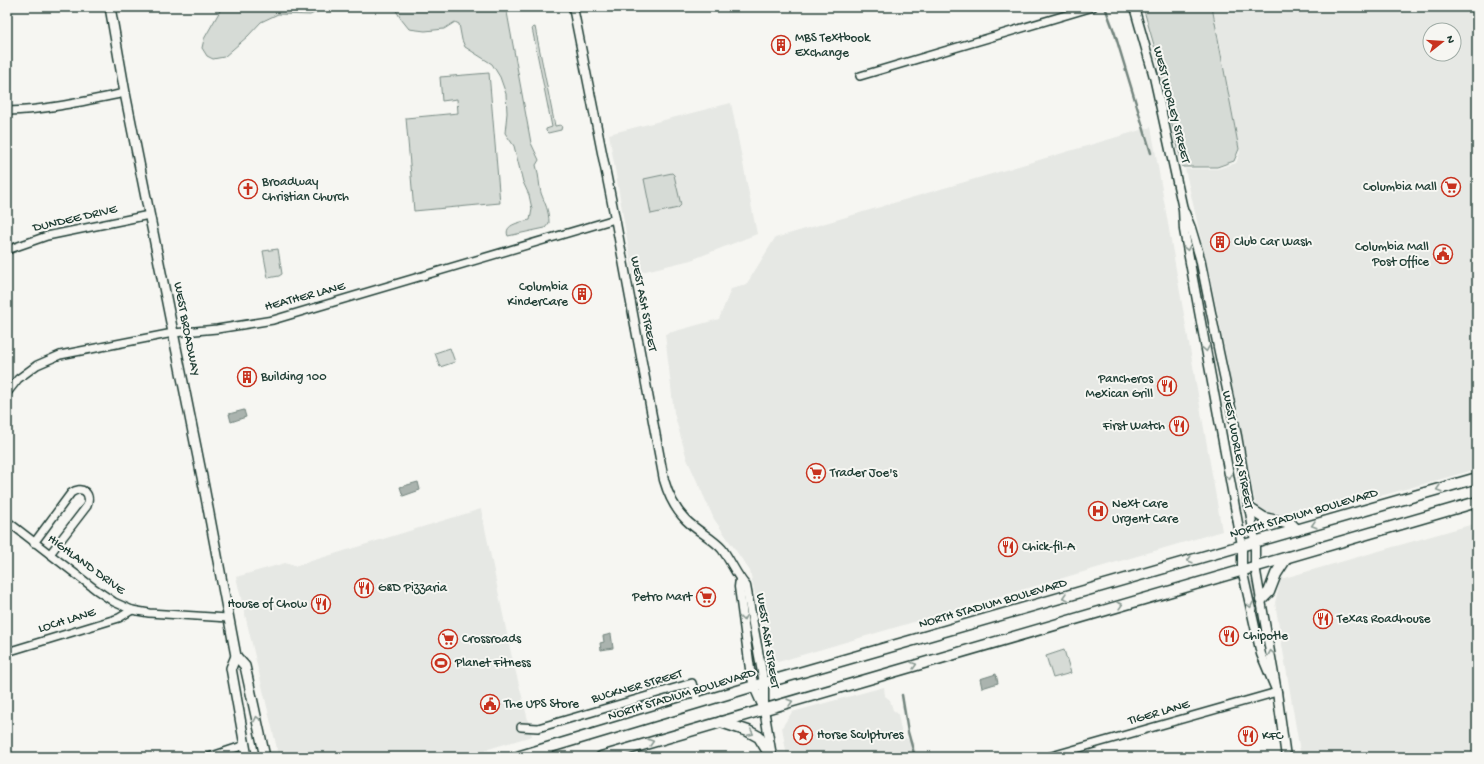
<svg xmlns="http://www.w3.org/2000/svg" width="1484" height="764" font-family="'Gochi Hand',sans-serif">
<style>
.built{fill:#e6e8e4;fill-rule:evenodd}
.green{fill:#d6dbd6;stroke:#7a8c85}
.water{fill:#aab3ae;stroke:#72847d}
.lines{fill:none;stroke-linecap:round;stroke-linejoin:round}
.stream{stroke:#72847d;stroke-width:2.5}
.minor-casing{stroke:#1f3d34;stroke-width:10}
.tertiary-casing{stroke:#1f3d34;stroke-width:11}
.secondary-casing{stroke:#1f3d34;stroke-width:12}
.primary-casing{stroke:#1f3d34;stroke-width:13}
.minor{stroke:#f6f6f2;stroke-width:7}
.tertiary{stroke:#f6f6f2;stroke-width:8}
.secondary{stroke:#f6f6f2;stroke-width:9}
.primary{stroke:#f6f6f2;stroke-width:10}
.oneway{stroke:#8a9a93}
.labels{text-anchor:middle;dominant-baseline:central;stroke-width:4;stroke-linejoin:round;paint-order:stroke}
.poi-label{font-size:13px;fill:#1f3d34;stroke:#f6f6f2;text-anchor:start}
.street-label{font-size:13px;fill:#1f3d34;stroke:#f6f6f2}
</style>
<rect width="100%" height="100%" fill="#f6f6f2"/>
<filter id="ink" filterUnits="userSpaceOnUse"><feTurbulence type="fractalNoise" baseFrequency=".025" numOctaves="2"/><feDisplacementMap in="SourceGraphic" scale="8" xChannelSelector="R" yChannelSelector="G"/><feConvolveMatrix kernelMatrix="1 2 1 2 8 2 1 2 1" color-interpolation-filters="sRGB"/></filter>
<g filter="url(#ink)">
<!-- built -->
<g class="built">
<path d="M1213,7H1477V469L1384,495L1344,502L1288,519L1261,511L1255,502L1213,291L1185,169H1217L1236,163L1240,152ZM1430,30H1454V54H1430Z"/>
<polygon points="731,103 757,234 691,260 633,274 609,134"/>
<polygon points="1151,127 1222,531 778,662 768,656 750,571 714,519 687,459 674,413 665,334 719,319 731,289 746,285 775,238"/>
<polygon points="481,509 511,653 532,736 462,757 279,757 236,577 285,563 295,566"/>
<polygon points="1477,523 1477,757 1301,757 1275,603 1281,579"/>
<polygon points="884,687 885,696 890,700 893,710 898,714 902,736 914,743 917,757 787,757 782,727 792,712"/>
</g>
<!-- green -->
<g class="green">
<polygon points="223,7 328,7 310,15 278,14 261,22 248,36 224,57 213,59 207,56 202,48 204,39 221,9"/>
<path d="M394,7H506L531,143L539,160L536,165C539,174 539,185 541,193C545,204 549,210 549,223L545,228L508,236C503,224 522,222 530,220L532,209L529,195L523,182L514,146L505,133L507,113L506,94L500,77L492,64L465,47L462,40L459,24L455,22L444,29L425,31L409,29L401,19Z"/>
<polygon points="1143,7 1212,7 1239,149 1234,161 1217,167 1183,167 1172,125 1158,59"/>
<polygon points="535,27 555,126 560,125 562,126 561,130 548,133 546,131 546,129 552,127 532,28"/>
<polygon points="489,73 500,203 414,211 406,118 458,113 457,99 442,101 440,77"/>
<polygon points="672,173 674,175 681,205 678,208 651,214 644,179"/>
<polygon points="278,249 282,274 279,276 268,278 263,251"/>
<polygon points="450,348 455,362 440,367 435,353"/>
<polygon points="1064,650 1071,673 1053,678 1046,656"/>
</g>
<!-- water -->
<g class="water">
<polygon points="244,410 246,417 231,422 229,414"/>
<polygon points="418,482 420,490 403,496 400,487"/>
<polygon points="611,634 613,648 601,650 600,643 604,642 603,636"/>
<polygon points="996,674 998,683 982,688 980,679"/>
</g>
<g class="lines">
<!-- stream -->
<g class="stream">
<polyline points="1105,7 1115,34 1151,153"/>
<polyline points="902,695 908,732 915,757"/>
</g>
<!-- minor casing -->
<g class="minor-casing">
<g id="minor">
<polyline points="860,76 1093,7"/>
<path d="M7,111C47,110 86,101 125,93"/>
<polyline points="7,250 47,236 149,215"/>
<polyline points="7,393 18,379 37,365 60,355 173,333 217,329 273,320 615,219"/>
<polyline points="7,521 95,589 114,602 132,610 149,613 228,618"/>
<path d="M34,543L71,493C82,485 92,493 87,506L50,554"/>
<polyline points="7,652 119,618 132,610"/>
<polyline points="521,727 538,728 692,683 698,703"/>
<polyline points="209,757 245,745"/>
<polyline points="1048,757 1277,692"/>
</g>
</g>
<!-- tertiary casing -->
<g class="tertiary-casing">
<g id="tertiary">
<path d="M573,7L616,223L664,480C668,494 675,509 686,520C697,531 712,538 722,549C731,561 736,575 746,586L764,683V709L772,756"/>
<polyline points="1134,7 1154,77 1183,209 1184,230 1242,545 1242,569 1261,654 1277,692"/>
<polyline points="1185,213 1191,228 1200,258 1219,352 1237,436 1255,541 1255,566 1277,692 1286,757"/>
<polyline points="740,579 739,587 750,669 754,687 763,707"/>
</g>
</g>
<!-- secondary casing -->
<g class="secondary-casing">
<g id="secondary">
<polyline points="110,7 125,93 204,487 236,656 245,666 265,757"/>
<polyline points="236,656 231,668 247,757"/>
</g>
</g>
<!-- primary casing -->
<g class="primary-casing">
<g id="primary">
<polyline points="1250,509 1264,518 1291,524 1297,530"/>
<polyline points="1261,600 1269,592 1276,574 1287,557"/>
<polyline points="721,722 748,731 759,737 771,757"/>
<polyline points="517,757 764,683 1477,478"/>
<polyline points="601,757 1477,502"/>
</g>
</g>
<!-- minor -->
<use href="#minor" class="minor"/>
<!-- tertiary -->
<use href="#tertiary" class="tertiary"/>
<!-- secondary -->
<use href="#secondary" class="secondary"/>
<!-- primary -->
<use href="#primary" class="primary"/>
</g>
<!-- one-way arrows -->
<defs><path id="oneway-chevron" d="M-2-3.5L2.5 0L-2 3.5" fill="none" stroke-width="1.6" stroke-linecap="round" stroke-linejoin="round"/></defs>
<g class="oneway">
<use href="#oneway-chevron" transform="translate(1187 248) rotate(79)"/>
<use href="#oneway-chevron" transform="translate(1206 349) rotate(80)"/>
<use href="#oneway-chevron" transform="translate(1229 477) rotate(79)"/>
<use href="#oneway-chevron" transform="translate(1439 489) rotate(164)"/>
<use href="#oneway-chevron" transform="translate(1314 525) rotate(164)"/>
<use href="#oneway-chevron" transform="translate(1190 560) rotate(164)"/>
<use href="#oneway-chevron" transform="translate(1065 597) rotate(164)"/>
<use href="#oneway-chevron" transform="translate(1120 605) rotate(-16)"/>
<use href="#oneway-chevron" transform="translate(1250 605) rotate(77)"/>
<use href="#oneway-chevron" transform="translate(743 618) rotate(83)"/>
<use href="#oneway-chevron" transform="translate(1271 653) rotate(-100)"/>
<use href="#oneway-chevron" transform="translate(914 665) rotate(-16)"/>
<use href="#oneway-chevron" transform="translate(790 702) rotate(-16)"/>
<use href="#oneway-chevron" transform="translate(257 719) rotate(-102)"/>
<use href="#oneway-chevron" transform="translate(751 733) rotate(27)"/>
<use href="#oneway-chevron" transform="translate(651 742) rotate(-16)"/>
</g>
</g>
<!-- icons -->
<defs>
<g id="building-ring" transform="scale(1)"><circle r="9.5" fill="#f6f6f2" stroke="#c8321e" stroke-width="1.5"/><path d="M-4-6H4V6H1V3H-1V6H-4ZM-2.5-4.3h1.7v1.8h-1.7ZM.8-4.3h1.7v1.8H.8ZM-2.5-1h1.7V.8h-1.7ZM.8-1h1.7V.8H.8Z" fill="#c8321e"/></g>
<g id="supermarket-ring" transform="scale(1)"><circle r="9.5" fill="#f6f6f2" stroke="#c8321e" stroke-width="1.5"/><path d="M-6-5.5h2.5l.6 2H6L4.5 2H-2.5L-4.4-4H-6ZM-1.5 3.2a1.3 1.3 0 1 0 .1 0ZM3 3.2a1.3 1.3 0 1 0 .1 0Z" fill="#c8321e"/></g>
<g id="church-ring" transform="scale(1)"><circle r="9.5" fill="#f6f6f2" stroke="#c8321e" stroke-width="1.5"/><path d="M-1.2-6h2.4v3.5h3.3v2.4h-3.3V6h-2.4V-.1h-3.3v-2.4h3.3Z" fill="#c8321e"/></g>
<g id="civic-ring" transform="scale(1)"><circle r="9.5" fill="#f6f6f2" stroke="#c8321e" stroke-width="1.5"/><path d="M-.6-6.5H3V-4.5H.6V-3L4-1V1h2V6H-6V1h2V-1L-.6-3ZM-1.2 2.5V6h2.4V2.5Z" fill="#c8321e"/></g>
<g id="restaurant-ring" transform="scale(1)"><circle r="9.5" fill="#f6f6f2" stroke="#c8321e" stroke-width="1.5"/><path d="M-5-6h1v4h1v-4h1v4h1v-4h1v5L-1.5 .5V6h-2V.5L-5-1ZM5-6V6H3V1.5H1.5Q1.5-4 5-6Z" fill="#c8321e"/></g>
<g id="hospital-ring" transform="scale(1)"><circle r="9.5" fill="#f6f6f2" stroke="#c8321e" stroke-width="1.5"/><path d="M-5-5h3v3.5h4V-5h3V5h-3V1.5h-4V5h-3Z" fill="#c8321e"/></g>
<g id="stadium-ring" transform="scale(1)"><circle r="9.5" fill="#f6f6f2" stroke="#c8321e" stroke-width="1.5"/><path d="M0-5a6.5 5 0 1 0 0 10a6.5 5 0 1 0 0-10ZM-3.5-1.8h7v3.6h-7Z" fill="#c8321e"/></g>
<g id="sight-ring" transform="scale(1)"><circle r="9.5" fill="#f6f6f2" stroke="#c8321e" stroke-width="1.5"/><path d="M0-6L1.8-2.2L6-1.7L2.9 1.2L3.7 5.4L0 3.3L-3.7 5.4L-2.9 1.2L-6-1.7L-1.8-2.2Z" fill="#c8321e"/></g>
</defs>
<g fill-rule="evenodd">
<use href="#building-ring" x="781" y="45"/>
<use href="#supermarket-ring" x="1451" y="187"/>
<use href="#church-ring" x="248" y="189"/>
<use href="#building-ring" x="1220" y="242"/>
<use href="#civic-ring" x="1443" y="254"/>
<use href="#building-ring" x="582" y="294"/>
<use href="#building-ring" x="247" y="377"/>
<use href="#restaurant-ring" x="1167" y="386"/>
<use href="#restaurant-ring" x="1179" y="426"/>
<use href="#supermarket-ring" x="816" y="473"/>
<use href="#hospital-ring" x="1098" y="511"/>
<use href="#restaurant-ring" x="1008" y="547"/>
<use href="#restaurant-ring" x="364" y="588"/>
<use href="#supermarket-ring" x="706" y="597"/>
<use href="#restaurant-ring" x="321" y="604"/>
<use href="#restaurant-ring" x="1323" y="619"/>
<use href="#restaurant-ring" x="1229" y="636"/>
<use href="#supermarket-ring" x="448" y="639"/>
<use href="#stadium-ring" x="441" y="663"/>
<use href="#civic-ring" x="490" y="704"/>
<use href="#sight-ring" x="803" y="735"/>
<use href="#restaurant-ring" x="1248" y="736"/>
</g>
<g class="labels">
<!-- poi labels -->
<g class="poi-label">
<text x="795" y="38">MBS Textbook<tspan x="795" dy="15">Exchange</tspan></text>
<text x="262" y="182">Broadway<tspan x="262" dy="15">Christian Church</tspan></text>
<text x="1437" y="187" text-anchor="end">Columbia Mall</text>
<text x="1234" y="242">Club Car Wash</text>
<text x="1429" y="247" text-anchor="end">Columbia Mall<tspan x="1429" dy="15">Post Office</tspan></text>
<text x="568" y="287" text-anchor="end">Columbia<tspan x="568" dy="15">KinderCare</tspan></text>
<text x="261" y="377">Building 100</text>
<text x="1153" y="379" text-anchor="end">Pancheros<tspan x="1153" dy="15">Mexican Grill</tspan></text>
<text x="1165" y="426" text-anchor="end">First Watch</text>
<text x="830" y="473">Trader Joe's</text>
<text x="1112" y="504">Next Care<tspan x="1112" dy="15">Urgent Care</tspan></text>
<text x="1022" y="547">Chick-fil-A</text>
<text x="378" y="588">G&amp;D Pizzaria</text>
<text x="692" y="597" text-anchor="end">Petro Mart</text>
<text x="307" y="604" text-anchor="end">House of Chow</text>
<text x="1337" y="619">Texas Roadhouse</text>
<text x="1243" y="636">Chipotle</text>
<text x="462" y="639">Crossroads</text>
<text x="455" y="663">Planet Fitness</text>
<text x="504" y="704">The UPS Store</text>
<text x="817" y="735">Horse Sculptures</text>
<text x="1262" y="736">KFC</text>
</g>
<!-- street labels -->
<g class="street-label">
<text transform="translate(1171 105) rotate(76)">WEST WORLEY STREET</text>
<text transform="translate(75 219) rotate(-13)">DUNDEE DRIVE</text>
<text transform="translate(305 297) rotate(-15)">HEATHER LANE</text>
<text transform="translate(643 304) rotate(79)">WEST ASH STREET</text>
<text transform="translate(186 329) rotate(79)">WEST BROADWAY</text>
<text transform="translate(1237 450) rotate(79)">WEST WORLEY STREET</text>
<text transform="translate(1304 514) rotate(-16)">NORTH STADIUM BOULEVARD</text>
<text transform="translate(86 565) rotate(36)">HIGHLAND DRIVE</text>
<text transform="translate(993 604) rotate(-16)">NORTH STADIUM BOULEVARD</text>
<text transform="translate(67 621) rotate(-17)">LOCH LANE</text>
<text transform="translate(767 641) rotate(81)">WEST ASH STREET</text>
<text transform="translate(637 687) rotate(-16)">BUCKNER STREET</text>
<text transform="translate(682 695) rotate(-17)">NORTH STADIUM BOULEVARD</text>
<text transform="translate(1159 713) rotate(-16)">TIGER LANE</text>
</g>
</g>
<!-- margin -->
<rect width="1484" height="764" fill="none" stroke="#f6f6f2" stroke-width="24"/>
<rect x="12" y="12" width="1460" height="740" fill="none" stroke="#1f3d34" stroke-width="1.5" filter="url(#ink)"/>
<!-- north arrow -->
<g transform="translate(1442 42) rotate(73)"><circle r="19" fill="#f6f6f2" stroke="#a0aca6"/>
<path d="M0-3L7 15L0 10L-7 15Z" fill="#c8321e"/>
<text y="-6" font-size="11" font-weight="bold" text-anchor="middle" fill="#1f3d34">N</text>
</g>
</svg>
